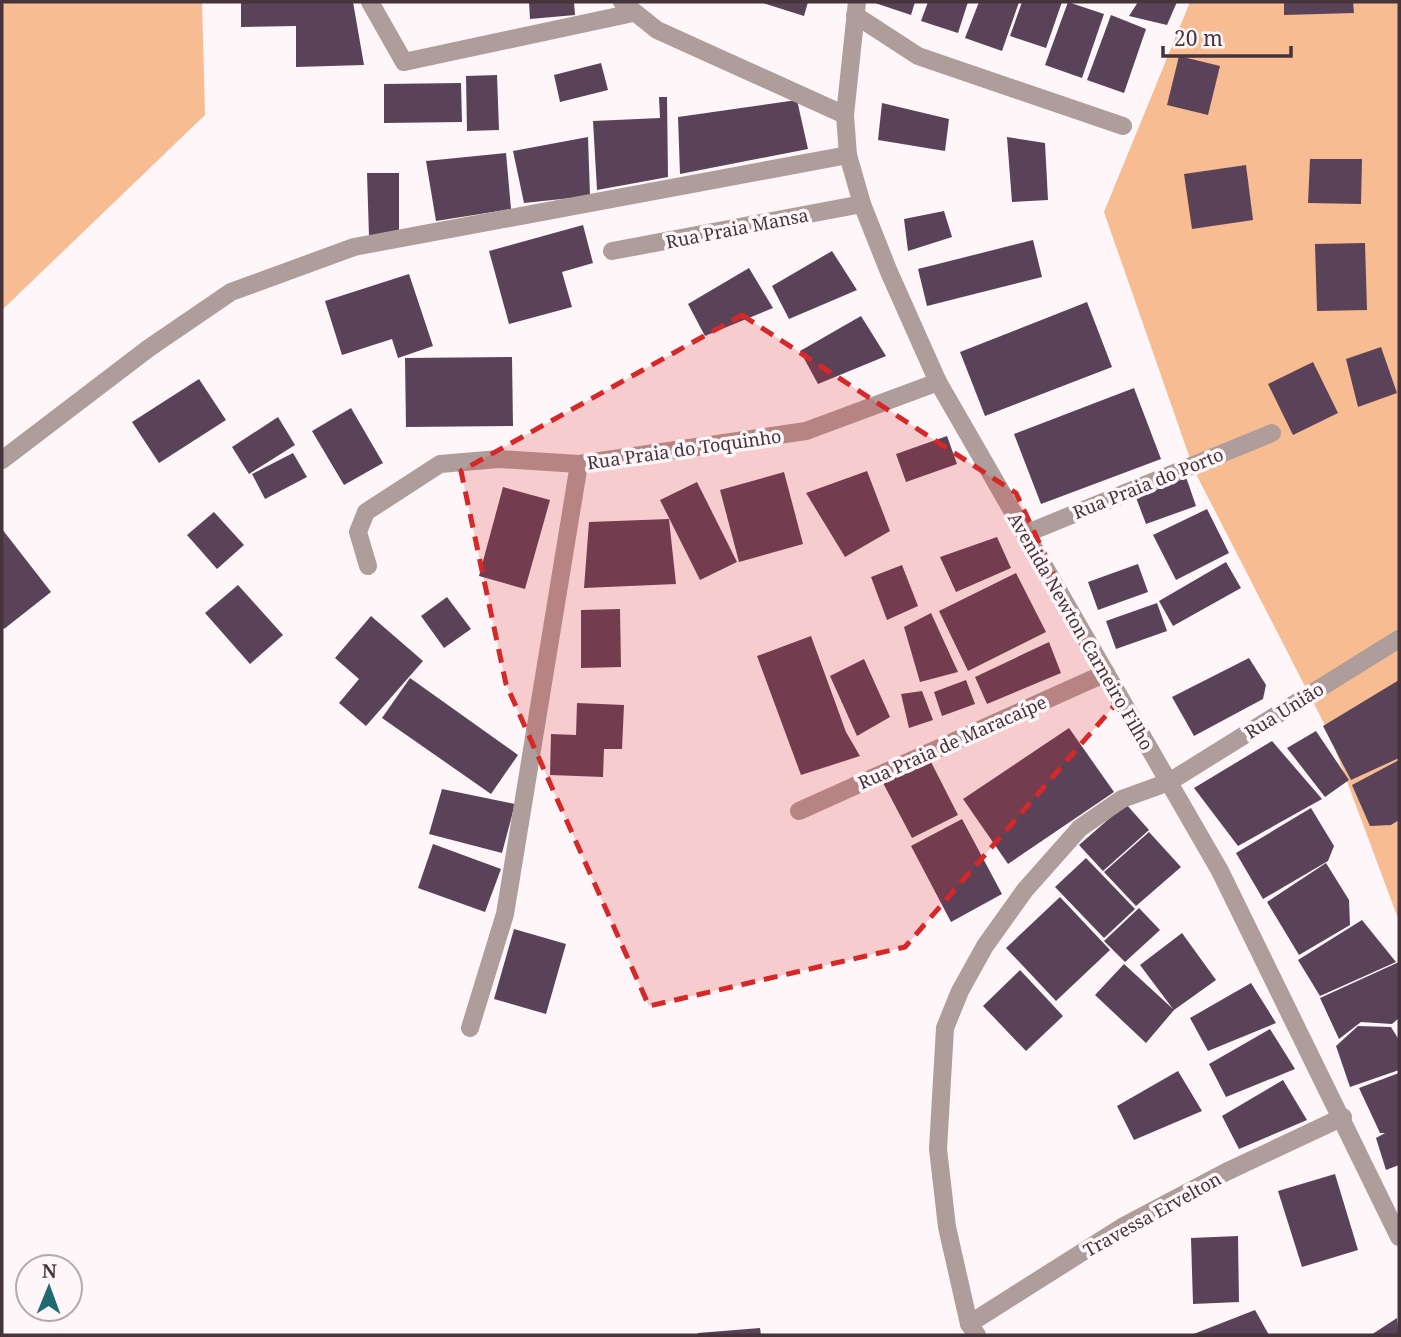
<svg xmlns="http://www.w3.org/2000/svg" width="1401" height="1337" font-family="'Noto Serif',serif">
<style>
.green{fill:#f7bc91}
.building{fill:#5a4359}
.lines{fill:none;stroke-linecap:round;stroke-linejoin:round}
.street{stroke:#ae9d9a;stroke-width:18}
.marked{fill:#d62828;fill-opacity:0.2;stroke:#d62828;stroke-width:5;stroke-dasharray:14 9;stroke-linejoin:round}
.labels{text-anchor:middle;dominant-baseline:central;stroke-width:7;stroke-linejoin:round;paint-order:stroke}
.street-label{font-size:18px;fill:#45353a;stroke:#fef6f8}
</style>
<rect width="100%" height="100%" fill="#fef6f8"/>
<!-- green -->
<g class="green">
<polygon points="2,2 202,2 205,115 2,310"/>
<polygon points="1190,2 1399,2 1399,921 1329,733 1194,470 1104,212"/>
</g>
<!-- building -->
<g class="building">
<polygon points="241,2 353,2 364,65 296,67 296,26 241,27"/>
<polygon points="529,2 574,2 575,15 530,19"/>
<polygon points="760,2 808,2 804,16"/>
<polygon points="872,2 915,2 911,15"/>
<polygon points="928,2 968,2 958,33 921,21"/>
<polygon points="979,2 1019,2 1002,51 965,38"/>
<polygon points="1022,2 1062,2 1046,48 1010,36"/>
<polygon points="1068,2 1104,14 1082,78 1045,65"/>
<polygon points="1138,2 1177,2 1167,25 1129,16"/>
<polygon points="1284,2 1353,2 1354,13 1284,15"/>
<polygon points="1111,15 1146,29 1124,93 1087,80"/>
<polygon points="1179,56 1220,66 1208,115 1167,105"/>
<polygon points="601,63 608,90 560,102 554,75"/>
<polygon points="497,75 499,130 467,131 466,76"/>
<polygon points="461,83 462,122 384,123 384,84"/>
<polygon points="659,97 667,97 668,177 597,190 593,121 660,118"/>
<polygon points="797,100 808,149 680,174 678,117"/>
<polygon points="882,103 949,119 945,151 878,140"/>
<polygon points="588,137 590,196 524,203 513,151"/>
<polygon points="1007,137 1045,143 1048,200 1012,202"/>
<polygon points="506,153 511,209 436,221 426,161"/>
<polygon points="1310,159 1362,159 1361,204 1308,203"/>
<polygon points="1246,165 1253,220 1192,229 1184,174"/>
<polygon points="367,173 399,173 399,230 369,236"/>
<polygon points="944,211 952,237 908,251 904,219"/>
<polygon points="583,225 593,263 562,272 572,307 509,324 489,251"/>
<polygon points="1033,240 1042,277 927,306 918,269"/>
<polygon points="1365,243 1367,310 1317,311 1315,244"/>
<polygon points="832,251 857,290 789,319 772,286"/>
<polygon points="749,268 773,308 705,336 688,304"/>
<polygon points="409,274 433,346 398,358 392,339 342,355 325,301"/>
<polygon points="1087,302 1112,367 985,416 960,352"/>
<polygon points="861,316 886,356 818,384 800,351"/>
<polygon points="1381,347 1397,393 1358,407 1346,359"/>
<polygon points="512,357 513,426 406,427 405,358"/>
<polygon points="1313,362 1338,413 1293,435 1268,384"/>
<polygon points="199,379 226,420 159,463 132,422"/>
<polygon points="1134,388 1161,459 1041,504 1014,434"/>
<polygon points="351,408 383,463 344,485 312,431"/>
<polygon points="278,417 295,445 249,474 232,447"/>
<polygon points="947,436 957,464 906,482 896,454"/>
<polygon points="293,453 307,477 265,499 252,474"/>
<polygon points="867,471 890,531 845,557 806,493"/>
<polygon points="784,472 803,544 739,562 720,490"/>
<polygon points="1186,477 1196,506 1146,524 1135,495"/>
<polygon points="697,482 737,562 700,580 660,500"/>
<polygon points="503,487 550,500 525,589 479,576"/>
<polygon points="1207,509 1229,553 1176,580 1153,535"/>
<polygon points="214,512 244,545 217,569 187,535"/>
<polygon points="669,519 676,584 584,588 589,522"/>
<polygon points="2,529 51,592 4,629 2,626"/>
<polygon points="997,537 1011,568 956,592 940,557"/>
<polygon points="1226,562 1241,588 1173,626 1159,601"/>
<polygon points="1138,564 1148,592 1098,610 1088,582"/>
<polygon points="902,565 918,606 887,620 871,577"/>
<polygon points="1016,573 1046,632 968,671 939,611"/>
<polygon points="238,585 283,635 250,664 205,613"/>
<polygon points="447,597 471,629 444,648 421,616"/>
<polygon points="1157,603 1167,631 1116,649 1106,621"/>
<polygon points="620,609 621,667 581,668 581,610"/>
<polygon points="931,613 958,672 920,682 904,627"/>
<polygon points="371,616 423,661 366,726 339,703 359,679 335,658"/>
<polygon points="811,636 846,732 860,756 801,775 757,656"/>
<polygon points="1049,642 1061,673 987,704 975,677"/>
<polygon points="1249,658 1266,685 1263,699 1194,736 1172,697"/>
<polygon points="864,659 890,717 857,736 830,676"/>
<polygon points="410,678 518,755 491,794 382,718"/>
<polygon points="966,680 975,704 942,716 934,692"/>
<polygon points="1399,680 1399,758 1351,780 1323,726"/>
<polygon points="922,691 933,720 909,728 901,694"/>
<polygon points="577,703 624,705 622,749 604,749 603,777 550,775 551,734 576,735"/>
<polygon points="1069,728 1114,792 1008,864 963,799"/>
<polygon points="1316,731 1349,780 1325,797 1287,748"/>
<polygon points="1272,741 1322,799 1238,846 1194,788"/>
<polygon points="929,758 958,815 912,838 882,781"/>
<polygon points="1399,760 1399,820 1391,825 1370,826 1352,785"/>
<polygon points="442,789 515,804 502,853 429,834"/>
<polygon points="1126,804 1149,830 1103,871 1079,845"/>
<polygon points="1311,808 1334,846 1328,861 1263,899 1236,853"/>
<polygon points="962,819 1002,894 951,922 911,846"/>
<polygon points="1149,832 1181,867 1136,906 1104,872"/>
<polygon points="433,844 501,869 485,912 418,888"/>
<polygon points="1086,858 1135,909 1104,938 1055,887"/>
<polygon points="1326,863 1349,900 1350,925 1299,955 1267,902"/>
<polygon points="1060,897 1110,950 1056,1001 1006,948"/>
<polygon points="1139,908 1160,930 1125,962 1104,941"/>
<polygon points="1362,920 1396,962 1320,996 1298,960"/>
<polygon points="514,929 566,944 546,1014 494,999"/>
<polygon points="1182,933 1216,980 1174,1010 1146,1043 1095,995 1124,964 1173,1009 1140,965"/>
<polygon points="1399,962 1399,1018 1392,1024 1361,1022 1339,1039 1320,998"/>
<polygon points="1020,970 1063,1016 1026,1051 983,1006"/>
<polygon points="1251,983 1276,1023 1208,1051 1190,1018"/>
<polygon points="1358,1026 1391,1027 1399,1040 1399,1070 1350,1087 1336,1046"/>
<polygon points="1270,1029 1295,1069 1226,1097 1209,1064"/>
<polygon points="1178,1071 1202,1111 1134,1140 1117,1106"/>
<polygon points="1399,1073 1399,1165 1386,1170 1376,1138 1385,1133 1380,1133 1359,1088"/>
<polygon points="1283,1080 1307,1120 1239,1149 1222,1116"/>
<polygon points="1335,1174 1358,1250 1302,1267 1278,1191"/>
<polygon points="1238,1236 1239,1302 1193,1304 1191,1238"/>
<polygon points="1255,1310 1269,1335 1191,1335"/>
<polygon points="1397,1318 1399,1335 1371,1335"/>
<polygon points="760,1328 761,1335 698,1335 698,1333"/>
</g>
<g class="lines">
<!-- street -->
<g class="street">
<polyline points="370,2 404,62 633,13"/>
<polyline points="622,2 657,30 845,115"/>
<polyline points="857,2 845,115 848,155 862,204 889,272 938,382 1220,871 1399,1237"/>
<polyline points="855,15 918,56 1123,126"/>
<polyline points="612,251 862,204"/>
<polyline points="2,460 149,348 231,292 354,247 848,155"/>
<polyline points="1025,534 1272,433"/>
<polyline points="368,566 358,532 366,512 440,464 499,459 579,464 806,431 938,382"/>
<polyline points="799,811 1106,673"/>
<polyline points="470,1028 505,914 579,464"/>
<polyline points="969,1324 1122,1227 1226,1172 1343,1117"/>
<polyline points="977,1335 969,1324 947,1227 938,1149 945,1028 960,991 985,946 1025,890 1080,828 1122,799 1169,782 1399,639"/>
</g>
</g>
<!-- marked area -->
<path class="marked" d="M742,315L1016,493L1115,705L905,947L649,1006L506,684L461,471Z"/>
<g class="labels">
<!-- street labels -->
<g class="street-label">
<text transform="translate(737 228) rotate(-11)">Rua Praia Mansa</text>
<text transform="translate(684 449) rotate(-8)">Rua Praia do Toquinho</text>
<text transform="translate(1148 483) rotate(-22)">Rua Praia do Porto</text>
<text transform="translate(1081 631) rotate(60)">Avenida Newton Carneiro Filho</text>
<text transform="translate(1284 710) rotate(-32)">Rua União</text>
<text transform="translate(952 742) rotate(-24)">Rua Praia de Maracaípe</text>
<text transform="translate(1152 1214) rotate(-29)">Travessa Ervelton</text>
</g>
</g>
<!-- border -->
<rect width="1401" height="1337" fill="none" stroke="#45353a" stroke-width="7"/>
<!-- north arrow -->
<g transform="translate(49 1288) rotate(1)"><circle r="33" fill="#fef6f8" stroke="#b4a9ac" stroke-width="2"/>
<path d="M0-5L12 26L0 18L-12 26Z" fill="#206a74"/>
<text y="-10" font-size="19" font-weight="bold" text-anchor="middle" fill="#45353a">N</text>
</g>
<!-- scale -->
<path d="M1163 46v10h128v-10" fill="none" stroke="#45353a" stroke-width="3.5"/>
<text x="1174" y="46" font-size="21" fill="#45353a" stroke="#fef6f8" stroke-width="5" paint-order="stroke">20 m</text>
</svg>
